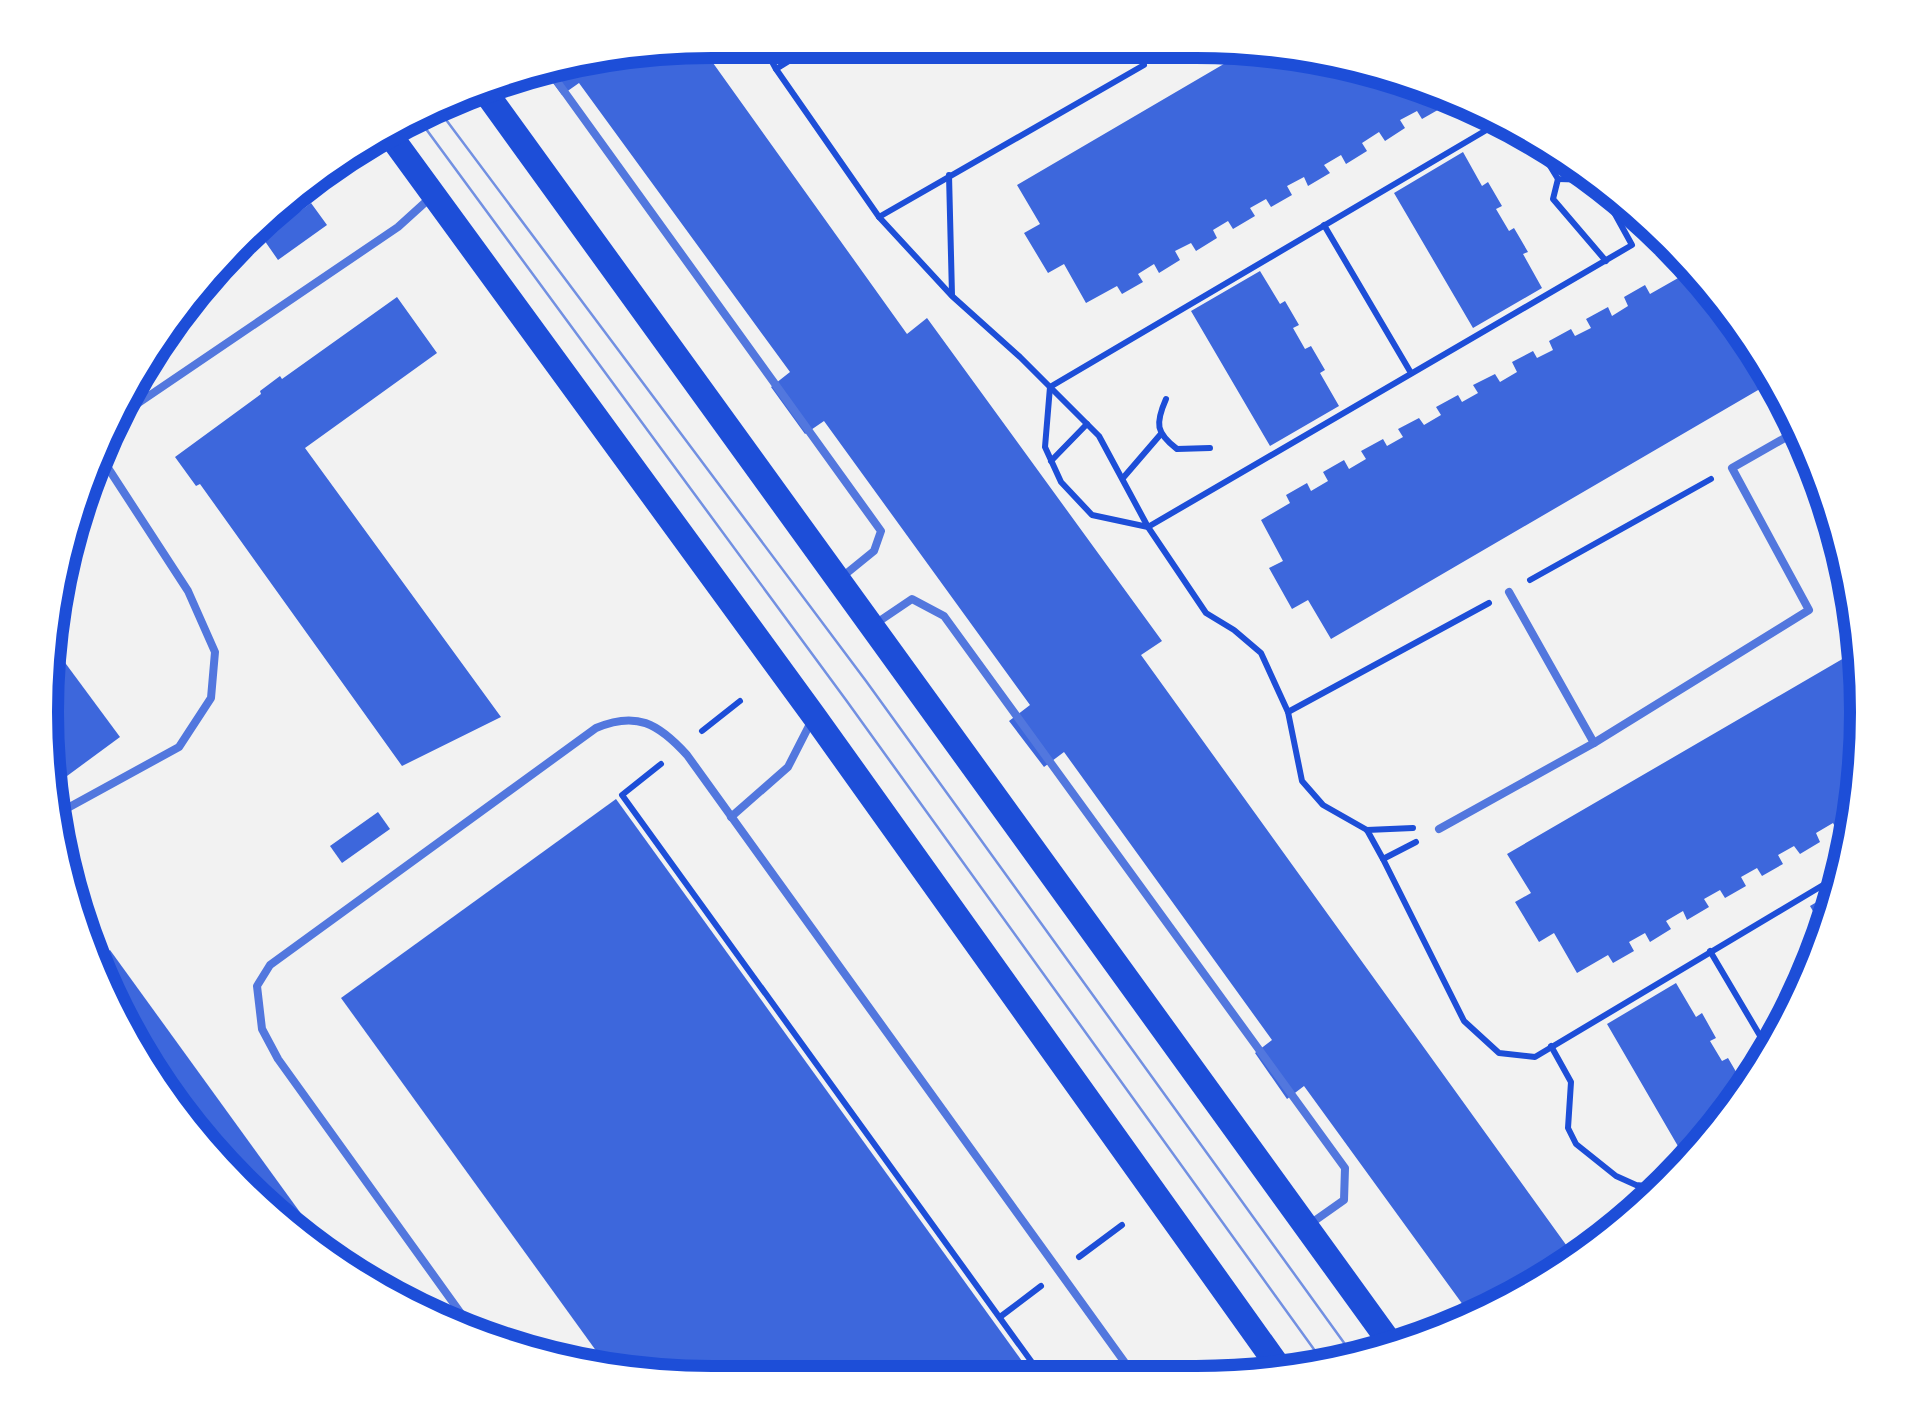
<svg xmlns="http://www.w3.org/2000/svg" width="1908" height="1423" font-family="'Open Sans',sans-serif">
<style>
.building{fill:#3d67dc}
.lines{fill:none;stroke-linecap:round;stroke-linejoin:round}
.path{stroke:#1d4ed8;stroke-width:6}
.service{stroke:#5277de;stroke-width:8}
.primary{stroke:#1d4ed8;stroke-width:25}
.tram{stroke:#7290e2;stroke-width:2.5}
.rim{fill:none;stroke:#1d4ed8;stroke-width:12}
</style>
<rect width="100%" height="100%" fill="#f2f2f2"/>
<!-- building -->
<g class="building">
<polygon points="698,42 907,334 927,318 1162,641 1141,655 1577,1260 1474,1320 1304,1086 1287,1099 1255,1053 1272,1040 1064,752 1044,767 1009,721 1030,705 824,421 805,434 771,387 790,372 579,83 562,95 538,63"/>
<polygon points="1258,44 1370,63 1443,96 1438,98 1443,107 1422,119 1417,111 1400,120 1405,128 1385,141 1379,132 1362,143 1367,151 1346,164 1341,155 1324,165 1330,173 1308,186 1304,177 1287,186 1292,195 1271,207 1266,199 1250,208 1255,216 1233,229 1228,221 1213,230 1217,238 1196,251 1191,243 1175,251 1180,260 1159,273 1154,264 1138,274 1143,282 1122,294 1117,286 1086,303 1064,264 1048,273 1024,233 1040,224 1017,185"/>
<polygon points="1463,152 1482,186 1488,182 1502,206 1496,209 1509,231 1514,228 1528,252 1523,254 1542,288 1473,328 1394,193"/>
<polygon points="288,197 299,212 311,203 327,225 278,260 253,224"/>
<polygon points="1260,271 1280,304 1285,301 1299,325 1293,328 1305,349 1311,346 1325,370 1320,373 1339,406 1270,446 1191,311"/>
<polygon points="1687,273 1695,285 1705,280 1730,303 1777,379 1331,639 1308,600 1292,609 1269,568 1283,561 1261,520 1290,503 1286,495 1307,483 1311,491 1328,481 1323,472 1344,460 1349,469 1366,459 1361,451 1383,439 1387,446 1403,437 1398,429 1419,418 1424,425 1441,415 1436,407 1458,395 1462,402 1478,393 1473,385 1495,374 1500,382 1517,372 1512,362 1533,351 1537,358 1553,350 1549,341 1571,329 1575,336 1591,328 1586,319 1608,307 1612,316 1628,306 1624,297 1645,285 1650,294"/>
<polygon points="397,297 437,353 305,448 501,717 402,766 200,484 196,486 175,457 261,394 260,391 280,376 282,379"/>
<polygon points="49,641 120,737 48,790 41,756"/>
<polygon points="1863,647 1867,668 1862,800 1860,808 1854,811 1857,821 1838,832 1833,823 1816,833 1820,842 1800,854 1794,846 1778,855 1783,864 1762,876 1757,868 1741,877 1746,886 1725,898 1720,890 1704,899 1709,907 1687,920 1683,911 1666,921 1671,929 1650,942 1645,933 1629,942 1634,951 1613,963 1608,955 1577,973 1554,933 1539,942 1515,902 1531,893 1507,854"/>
<polygon points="616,799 1035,1379 667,1382 610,1370 341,998"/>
<polygon points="378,812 390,829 342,863 330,846"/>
<polygon points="1842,887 1832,928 1828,937 1810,906"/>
<polygon points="110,950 339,1266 268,1216 178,1120 94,962"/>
<polygon points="1676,983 1696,1017 1702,1013 1716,1038 1710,1041 1722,1061 1728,1058 1742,1082 1736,1086 1743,1097 1706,1148 1686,1160 1607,1024"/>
</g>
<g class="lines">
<!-- path -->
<g class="path">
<polyline points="760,40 776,69 879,217 952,296 1020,357 1099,436 1148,527 1206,613 1234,630 1261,653 1288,712 1302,781 1323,805 1367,830 1383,859"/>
<polyline points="776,69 823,40"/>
<polyline points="1500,122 1050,387 1045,447 1061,482 1092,515 1148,527 1632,245 1594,176"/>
<polyline points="1549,144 1547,161 1558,179 1594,180"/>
<polyline points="949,175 952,295"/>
<polyline points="1558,179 1553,199 1606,261"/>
<polyline points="879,217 1144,65"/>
<polyline points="1324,225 1411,373"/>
<path d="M1166,399C1155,424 1156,433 1177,449L1210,448"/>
<polyline points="1051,461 1087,424"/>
<polyline points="1123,478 1160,435"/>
<polyline points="1530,580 1711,479"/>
<polyline points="1288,712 1489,603"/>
<polyline points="702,731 740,701"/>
<polyline points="661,764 622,795 1044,1379"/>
<polyline points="1367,830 1413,828"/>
<polyline points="1416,842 1383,859 1464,1021 1499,1053 1535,1057 1845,872"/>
<polyline points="1710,951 1772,1056"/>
<polyline points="1551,1046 1571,1082 1568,1128 1576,1144 1616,1176 1636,1185 1656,1187 1684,1170"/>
<polyline points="1079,1257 1122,1225"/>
<polyline points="1000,1317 1041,1286"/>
</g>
<!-- service -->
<g class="service">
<polyline points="1159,41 1166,52"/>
<polyline points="543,62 881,531 874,551 842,577"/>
<polyline points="106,425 398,227 430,198"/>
<polyline points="1509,592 1594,743"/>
<polyline points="875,624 912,599 944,616 1345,1168 1344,1200 1310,1224"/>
<polyline points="53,816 179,747 211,698 215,652 188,591 97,451"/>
<polyline points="731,817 788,767 812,720"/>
<polyline points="1439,829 1594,743 1809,610 1732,468 1804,427"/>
<path d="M480,1340L278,1059L262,1029L257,986L270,965L596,728C636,711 658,723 687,755L1136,1378"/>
</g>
<!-- primary -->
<g class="primary">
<polyline points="481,86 1394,1348"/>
<polyline points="384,127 814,716 1286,1377"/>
</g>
<!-- tram -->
<g class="tram">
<polyline points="435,105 866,681 1355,1358"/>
<polyline points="415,114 846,700 1326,1366"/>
</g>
</g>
<!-- crop -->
<path d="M0 0H1908V1423H0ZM712 58H1196A654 654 0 0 1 1850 712V712A654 654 0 0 1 1196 1366H712A654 654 0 0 1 58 712V712A654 654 0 0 1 712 58Z" fill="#fff" fill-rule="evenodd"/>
<path class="rim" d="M712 58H1196A654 654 0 0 1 1850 712V712A654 654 0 0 1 1196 1366H712A654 654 0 0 1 58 712V712A654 654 0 0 1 712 58Z"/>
</svg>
